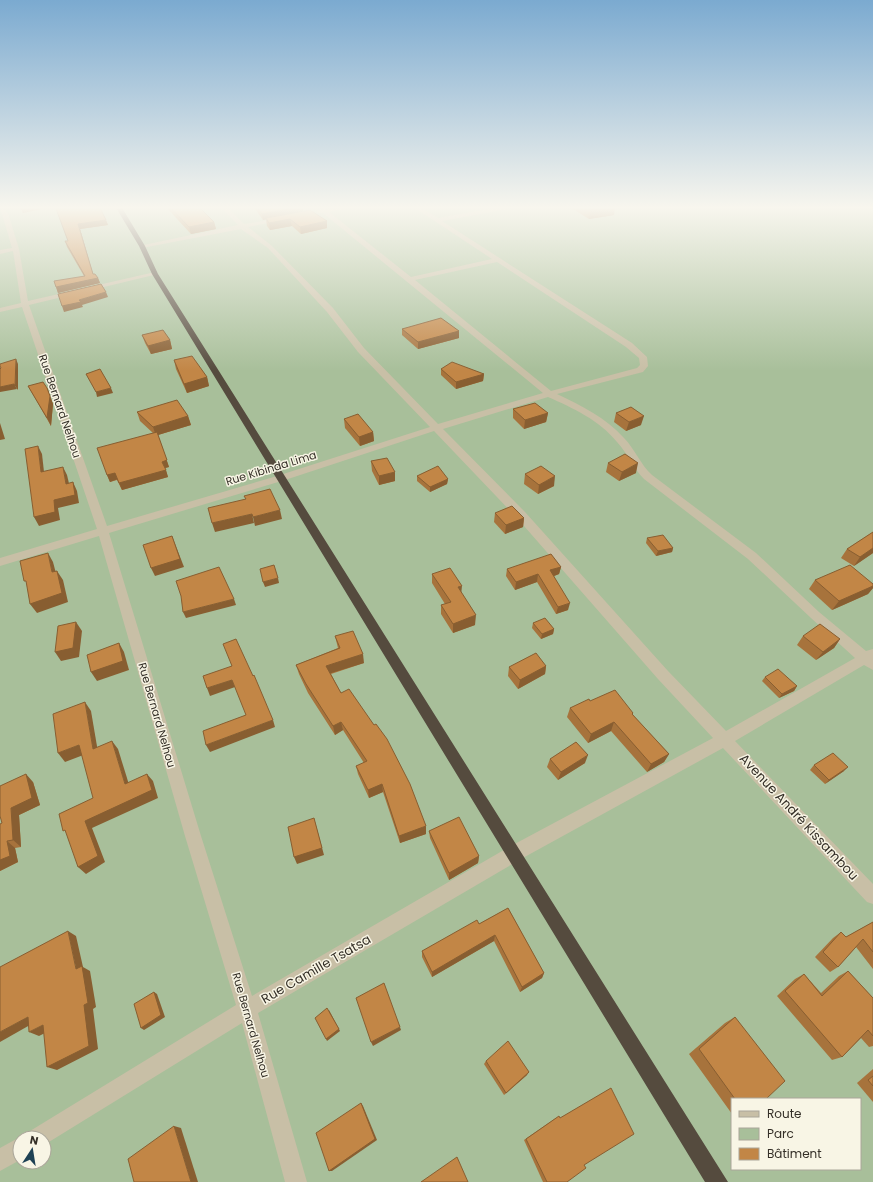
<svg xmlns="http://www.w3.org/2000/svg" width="873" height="1182" font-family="Poppins,sans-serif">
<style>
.green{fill:#a8bf9a;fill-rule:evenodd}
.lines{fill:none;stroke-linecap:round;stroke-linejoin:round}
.street{fill:#c8bfa6;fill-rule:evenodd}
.highway{fill:#554b3e;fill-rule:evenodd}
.wall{fill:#a7733c}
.shaded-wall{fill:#885e31}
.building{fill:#c28646;stroke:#885e31}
.labels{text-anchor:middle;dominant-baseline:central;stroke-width:3;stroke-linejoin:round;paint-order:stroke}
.street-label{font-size:11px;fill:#342f27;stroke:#f8f5e5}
.near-street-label{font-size:13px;fill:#342f27;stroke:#f8f5e5}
</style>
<rect width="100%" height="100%" fill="#f0ecd9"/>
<!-- green -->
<path class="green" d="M0,206H873V1182H0ZM732,1099H860V1169H732ZM20,1138H44V1162H20Z"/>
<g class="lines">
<!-- street -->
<g class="street">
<path d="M220,206H226L244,224L283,218V220L248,227L272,246L333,308L364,348L438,424L543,393L323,213H317V211L320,210L315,206H321L326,209L356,206L329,212L411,277L492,259L412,206H418L438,218L505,206H516L513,208L442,221L632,343L647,357L648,366L643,372L557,394C582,406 605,417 624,438C635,449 640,464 652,475L756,553L819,612L866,651L873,649V670L864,665L735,741L873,884V904L867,902L723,748L521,859L258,1013L307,1182H285L242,1023L44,1145V1138H27L30,1131L236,1005L185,836L99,536L0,566V558L97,529L22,307L0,312V308L21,303L13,251L0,254V250L12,248L0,207L8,213L19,249L28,301L155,272L158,274L29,305L107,526L277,476L430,427L358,352L327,312L268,248L241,229L142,248L139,246L238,225ZM497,262L626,347L639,358L640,365L637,368L551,391L415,280ZM548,397C573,408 599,420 617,442C628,454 633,468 644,479L748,559L811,618L855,658L726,731L668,671L525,512L443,429ZM434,431L517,518L658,679L713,738L509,847L252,996L201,836L109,533L285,480Z"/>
<polygon points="20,1137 20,1160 0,1171 0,1148"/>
</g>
<!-- highway -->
<polygon class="highway" points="115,206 121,206 145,246 158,274 728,1182 705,1182 152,274 139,246"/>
</g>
<!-- wall -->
<g class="wall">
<polygon points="100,206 108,225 80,229 93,274 98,278 100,283 58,293 56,287 84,276 67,247 65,241 68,241"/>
<polygon points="165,206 198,206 214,222 216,229 191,234"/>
<polygon points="253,206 303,206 303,211 327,221 327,228 301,234 292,226 270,230 267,226 266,219 263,220"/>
<polygon points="568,206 615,206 614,215 589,219"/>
<polygon points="402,329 459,331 459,338 418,349 402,335"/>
<polygon points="142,335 170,340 172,349 151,354 145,343"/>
<polygon points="174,360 207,377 209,386 187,393 176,369"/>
<polygon points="441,369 484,374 483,381 456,389 441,375"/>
<polygon points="28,386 47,388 53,404 51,426"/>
<polygon points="513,409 548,413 546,422 524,429 513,418"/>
<polygon points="137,412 188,416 191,425 158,435 169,467 165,468 168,477 122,490 117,480 110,482 107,475 153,433 140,421"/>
<polygon points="616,413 641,425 626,431 614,422"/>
<polygon points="344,419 373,432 374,441 360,446 345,428"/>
<polygon points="371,461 395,481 379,485 372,471"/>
<polygon points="608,463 636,473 619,481 606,472"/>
<polygon points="525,474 554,486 538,494 524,484"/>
<polygon points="417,476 448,479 447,484 430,492 417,481"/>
<polygon points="495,513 524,518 523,527 505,534 494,522"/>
<polygon points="873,532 873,553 854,566 841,558 847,549"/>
<polygon points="647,538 673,548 672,552 656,556 646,543"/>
<polygon points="561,567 559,574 554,576 568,610 556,614 537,582 515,590 506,576 507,569"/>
<polygon points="432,574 461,593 475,625 453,633 441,614 441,605 445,604 432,583"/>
<polygon points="815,580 873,584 873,588 868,594 832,610 809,589"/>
<polygon points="533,623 554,629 553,634 541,639 532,628"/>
<polygon points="335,636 364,663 331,674 341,693 426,834 400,843 383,792 369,798 358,774 356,766 364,763 343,730 335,735 308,693 299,674 296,665 338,648"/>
<polygon points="803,636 840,639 834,648 816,660 797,645"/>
<polygon points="546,666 545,674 518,689 508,676 509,667"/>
<polygon points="765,677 797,686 794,691 779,698 762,681"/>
<polygon points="590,701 633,715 669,754 664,762 647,772 611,731 588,743 567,717 570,708"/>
<polygon points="550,759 585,763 558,780 547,767"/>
<polygon points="814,765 844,771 825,784 810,770"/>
<polygon points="33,782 40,805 19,815 21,847 15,848 18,862 0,871 2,823"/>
<polygon points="429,831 479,856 478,863 449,880 430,838"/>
<polygon points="508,908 544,973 542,978 520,992 494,941 432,977 422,957 422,951 479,924"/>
<polygon points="873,922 873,969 856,947 838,967 830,972 815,957 833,938 841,932 846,937"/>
<polygon points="848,971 873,998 873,1046 869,1047 861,1038 842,1057 832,1060 777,996 795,979 804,974 821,993 839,976"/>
<polygon points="735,1017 766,1099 732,1099 732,1114 689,1054 725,1023"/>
<polygon points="486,1061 527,1075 504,1095 484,1064"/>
<polygon points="873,1069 873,1102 857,1083"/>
<polygon points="556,1118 584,1165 567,1182 543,1182 524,1140"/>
</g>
<!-- shaded-wall -->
<g class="shaded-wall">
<polygon points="27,206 41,206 43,209 23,213 20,207"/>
<polygon points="303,206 303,212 263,220 262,214"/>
<polygon points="605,206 615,206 614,215 589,219 591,208"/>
<polygon points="290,219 292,226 270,230 269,223"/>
<polygon points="106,220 108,225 80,229 94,278 98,278 100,283 58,293 56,287 93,274 78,224"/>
<polygon points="327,221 327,228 301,234 300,227"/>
<polygon points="214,222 216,229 191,234 189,227"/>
<polygon points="106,292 108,297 82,305 83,307 64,312 62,306 79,300"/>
<polygon points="459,331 459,338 418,349 418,342"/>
<polygon points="170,340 172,349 151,354 148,346"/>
<polygon points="16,359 18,364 18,390 15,386"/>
<polygon points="484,374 483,381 456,389 456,382"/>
<polygon points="207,377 209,386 187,393 184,384"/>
<polygon points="14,384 17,389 0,392 0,387"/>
<polygon points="47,388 53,404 51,426 47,418"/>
<polygon points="111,388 113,393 97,397 96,392"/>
<polygon points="548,413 546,422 524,429 525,420"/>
<polygon points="188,416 191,425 158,435 169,467 165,468 162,462 156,436 153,427"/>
<polygon points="644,416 641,425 626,431 629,422"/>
<polygon points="0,423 5,439 0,440"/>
<polygon points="373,432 374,441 360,446 359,437"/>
<polygon points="38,446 42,454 45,481 41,472"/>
<polygon points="638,463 636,473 619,481 622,472"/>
<polygon points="63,467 67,475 71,492 66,484"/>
<polygon points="166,470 168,477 122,490 119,483"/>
<polygon points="395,472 395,481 379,485 379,476"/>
<polygon points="115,473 118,479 110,482 107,475"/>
<polygon points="555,476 554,486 538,494 539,485"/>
<polygon points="448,479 447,484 430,492 430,487"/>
<polygon points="73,482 77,491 79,503 58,508 60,520 39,526 34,517 54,500"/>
<polygon points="280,510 282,519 255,526 253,517"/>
<polygon points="252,514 254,523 215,532 212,523"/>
<polygon points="524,518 523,527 505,534 506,525"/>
<polygon points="172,536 184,567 155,576 151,568"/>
<polygon points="673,548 672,552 656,556 658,551"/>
<polygon points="873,548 873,553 854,566 860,557"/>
<polygon points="48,553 53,562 58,581 52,572"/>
<polygon points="561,567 559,574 549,578 550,570"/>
<polygon points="57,571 63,580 68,602 37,613 30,604"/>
<polygon points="538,574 537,582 515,590 516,582"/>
<polygon points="278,578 279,583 265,587 263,582"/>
<polygon points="462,586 461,595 458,587"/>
<polygon points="873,586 873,588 868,594 832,610 839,601"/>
<polygon points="234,599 236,605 186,618 183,612"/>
<polygon points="570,603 568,610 556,614 558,607"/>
<polygon points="476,615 475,625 453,633 453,624"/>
<polygon points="76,622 82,631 79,657 61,661 55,652"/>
<polygon points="554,629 553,634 541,639 542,634"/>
<polygon points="840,639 834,648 816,660 823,652"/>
<polygon points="119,643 124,652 129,670 97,681 91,672"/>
<polygon points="363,654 364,663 328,674 326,666"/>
<polygon points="546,666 545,674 518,689 520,680"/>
<polygon points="232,680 235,687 210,696 207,688"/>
<polygon points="797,686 794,691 779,698 782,694"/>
<polygon points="85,702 91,711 99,758 93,749"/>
<polygon points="273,720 275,727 210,752 206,745"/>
<polygon points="341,722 343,730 335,735 333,726"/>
<polygon points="614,722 611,731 588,743 591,734"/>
<polygon points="112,741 118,749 131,791 125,784"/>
<polygon points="79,745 86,754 65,762 58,753"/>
<polygon points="669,754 664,762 647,772 651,764"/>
<polygon points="588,755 585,763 558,780 561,772"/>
<polygon points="848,767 844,771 825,784 829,780"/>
<polygon points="26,774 33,782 40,805 19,815 21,847 13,840 11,808"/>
<polygon points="147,774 153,781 158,798 92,828 105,862 86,874 78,867 85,821"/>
<polygon points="382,784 383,792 369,798 368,790"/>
<polygon points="314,818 324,855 297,864 294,857"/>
<polygon points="426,826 426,834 400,843 399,836"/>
<polygon points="7,841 15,848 18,862 0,871 0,860"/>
<polygon points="479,856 478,863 449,880 449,873"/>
<polygon points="68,931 76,936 83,967 90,971 96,1007 93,1009 98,1049 57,1070 47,1067 84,1005"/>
<polygon points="495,935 494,941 432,977 432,972"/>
<polygon points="544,973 542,978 520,992 522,987"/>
<polygon points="154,992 157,994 165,1017 144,1030 141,1028"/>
<polygon points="329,1010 340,1031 327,1041 326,1039"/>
<polygon points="28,1017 37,1021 0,1042 0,1032"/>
<polygon points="43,1025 53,1029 39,1036 29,1032"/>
<polygon points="400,1027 401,1030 373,1046 371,1042"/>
<polygon points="529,1072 527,1075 504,1095 506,1093"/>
<polygon points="361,1103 363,1106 377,1140 332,1171 329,1171"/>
<polygon points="174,1126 181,1128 198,1182 191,1182"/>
</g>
<!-- building -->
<g class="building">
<polygon points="20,206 27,206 20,207"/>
<polygon points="55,206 99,206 106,220 78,224 93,274 95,274 98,278 56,287 54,281 85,276 65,241 68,241"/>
<polygon points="169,206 198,206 214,222 189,227"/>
<polygon points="256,206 303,206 262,214"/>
<polygon points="587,206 605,206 591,208"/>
<polygon points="310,210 327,221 300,227 290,219 269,223 266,218"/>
<polygon points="101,284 106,292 79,300 81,302 62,306 58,294"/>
<polygon points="441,318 459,331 418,342 402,329"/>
<polygon points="163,330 170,340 148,346 142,335"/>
<polygon points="192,356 207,377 184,384 174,360"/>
<polygon points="16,359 15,386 14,384 0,387 0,369 1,368 0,366 0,364"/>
<polygon points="452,362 484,374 456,382 441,369"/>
<polygon points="100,369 111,388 96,392 86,374"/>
<polygon points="43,382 47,388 50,396 47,418 28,386"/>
<polygon points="177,400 188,416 153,427 137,412"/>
<polygon points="535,403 548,413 525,420 513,409"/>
<polygon points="631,407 644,416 629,422 616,413"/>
<polygon points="358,414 373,432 359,437 344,419"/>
<polygon points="157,432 167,460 162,462 166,470 119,483 115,473 107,475 97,448"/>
<polygon points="38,446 41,472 63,467 66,484 73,482 75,495 54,500 55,512 34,517 25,449"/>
<polygon points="625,454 638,463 622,472 608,463"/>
<polygon points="387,458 395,472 379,476 371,461"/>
<polygon points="438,466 448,479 430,487 417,476"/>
<polygon points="541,466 555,476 539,485 525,474"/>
<polygon points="270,489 280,510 253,517 252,514 212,523 208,508 246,499 244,496"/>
<polygon points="512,506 524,518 506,525 495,513"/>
<polygon points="873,532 873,548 860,557 847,549"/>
<polygon points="663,535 673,548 658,551 647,538"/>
<polygon points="172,536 180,559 151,568 143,545"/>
<polygon points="48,553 52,572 57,571 62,593 30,604 26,581 24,581 20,561"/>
<polygon points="551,554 561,567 550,570 570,603 558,607 538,574 516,582 507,569"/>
<polygon points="274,565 278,578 263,582 260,569"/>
<polygon points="850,565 873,584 873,586 839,601 815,580"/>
<polygon points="219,567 234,599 183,612 181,596 176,581"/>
<polygon points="450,568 462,586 458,587 476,615 453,624 441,605 451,602 432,574"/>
<polygon points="545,618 554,629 542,634 533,623"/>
<polygon points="76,622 73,648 55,652 58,626"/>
<polygon points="820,624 840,639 823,652 803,636"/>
<polygon points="353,631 363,654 326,666 341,693 349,689 374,725 376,724 387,739 410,784 426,826 399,836 382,784 368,790 356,766 367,761 341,722 333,726 306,684 296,665 340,648 335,636"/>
<polygon points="236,639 253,676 254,675 273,720 206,745 203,731 246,715 232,680 207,688 203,676 232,666 223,644"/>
<polygon points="119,643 123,661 91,672 87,655"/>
<polygon points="536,653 546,666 520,680 509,667"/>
<polygon points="778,669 797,686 782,694 765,677"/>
<polygon points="615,690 633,713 632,714 669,754 651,764 614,722 591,734 570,708 589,699 590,701"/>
<polygon points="85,702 93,749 112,741 125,784 147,774 152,790 85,821 98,856 78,867 65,830 63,831 59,814 93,798 79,745 58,753 53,714"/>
<polygon points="576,742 588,755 561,772 550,759"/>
<polygon points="833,753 848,767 829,780 814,765"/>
<polygon points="26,774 32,798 11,808 13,840 7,841 10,856 0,860 0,824 2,823 0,816 0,786"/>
<polygon points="459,817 479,856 449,873 429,831"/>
<polygon points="314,818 322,848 294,857 288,827"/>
<polygon points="508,908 544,973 522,987 495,935 432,972 422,951 477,920 479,924"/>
<polygon points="873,922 873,952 863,939 838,967 823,952 841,932 846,937"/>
<polygon points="68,931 76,969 82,966 88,1003 84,1005 89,1046 47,1067 43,1025 29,1032 28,1017 0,1032 0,967"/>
<polygon points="848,971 873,998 873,1036 868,1030 842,1057 785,991 804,974 822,996"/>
<polygon points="384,983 400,1027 371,1042 356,998"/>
<polygon points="154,992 161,1015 141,1028 134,1004"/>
<polygon points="327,1008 339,1029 326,1039 315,1018"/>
<polygon points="735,1017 785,1081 766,1099 735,1099 699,1049"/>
<polygon points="508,1041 529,1072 506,1093 486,1061"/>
<polygon points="873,1076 873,1086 868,1080"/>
<polygon points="611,1088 634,1134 584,1165 586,1168 567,1182 547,1182 526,1139 559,1116 560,1118"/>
<polygon points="361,1103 375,1139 329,1171 316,1133"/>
<polygon points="174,1126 191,1182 134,1182 128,1159"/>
<polygon points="457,1157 468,1182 421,1182"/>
</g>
<!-- sky -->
<linearGradient id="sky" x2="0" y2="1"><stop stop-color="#7baad0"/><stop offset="0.56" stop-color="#f8f6ee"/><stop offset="1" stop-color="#f8f6ee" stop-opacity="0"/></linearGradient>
<rect width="873" height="371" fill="url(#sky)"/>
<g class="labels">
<!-- street labels -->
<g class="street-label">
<text transform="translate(60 406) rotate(71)">Rue Bernard Nelhou</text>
<text transform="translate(271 468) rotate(-17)">Rue Kibinda Lima</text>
<text transform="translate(157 715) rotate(74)">Rue Bernard Nelhou</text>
<text transform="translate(251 1025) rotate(74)">Rue Bernard Nelhou</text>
</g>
<!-- near-street labels -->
<g class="near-street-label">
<text transform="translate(799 817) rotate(47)">Avenue André Kissambou</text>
<text transform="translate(316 969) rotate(-30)">Rue Camille Tsatsa</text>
</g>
</g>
<!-- legend -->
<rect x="731" y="1098" width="130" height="72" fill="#f8f5e5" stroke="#aaa699"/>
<rect x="739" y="1111" width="20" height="6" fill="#c8bfa6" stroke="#aaa699"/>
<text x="767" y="1118" font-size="12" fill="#342f27">Route</text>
<rect x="739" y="1128" width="20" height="12" fill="#a8bf9a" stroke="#aaa699"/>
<text x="767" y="1138" font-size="12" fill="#342f27">Parc</text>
<rect x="739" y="1148" width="20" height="12" fill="#c28646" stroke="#aaa699"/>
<text x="767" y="1158" font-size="12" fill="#342f27">Bâtiment</text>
<!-- north arrow -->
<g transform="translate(32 1150) rotate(12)"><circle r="19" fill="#f8f5e5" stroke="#aaa699"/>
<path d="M0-3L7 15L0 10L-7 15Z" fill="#1e4154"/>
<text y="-6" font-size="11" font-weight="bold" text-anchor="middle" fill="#342f27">N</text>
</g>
</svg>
